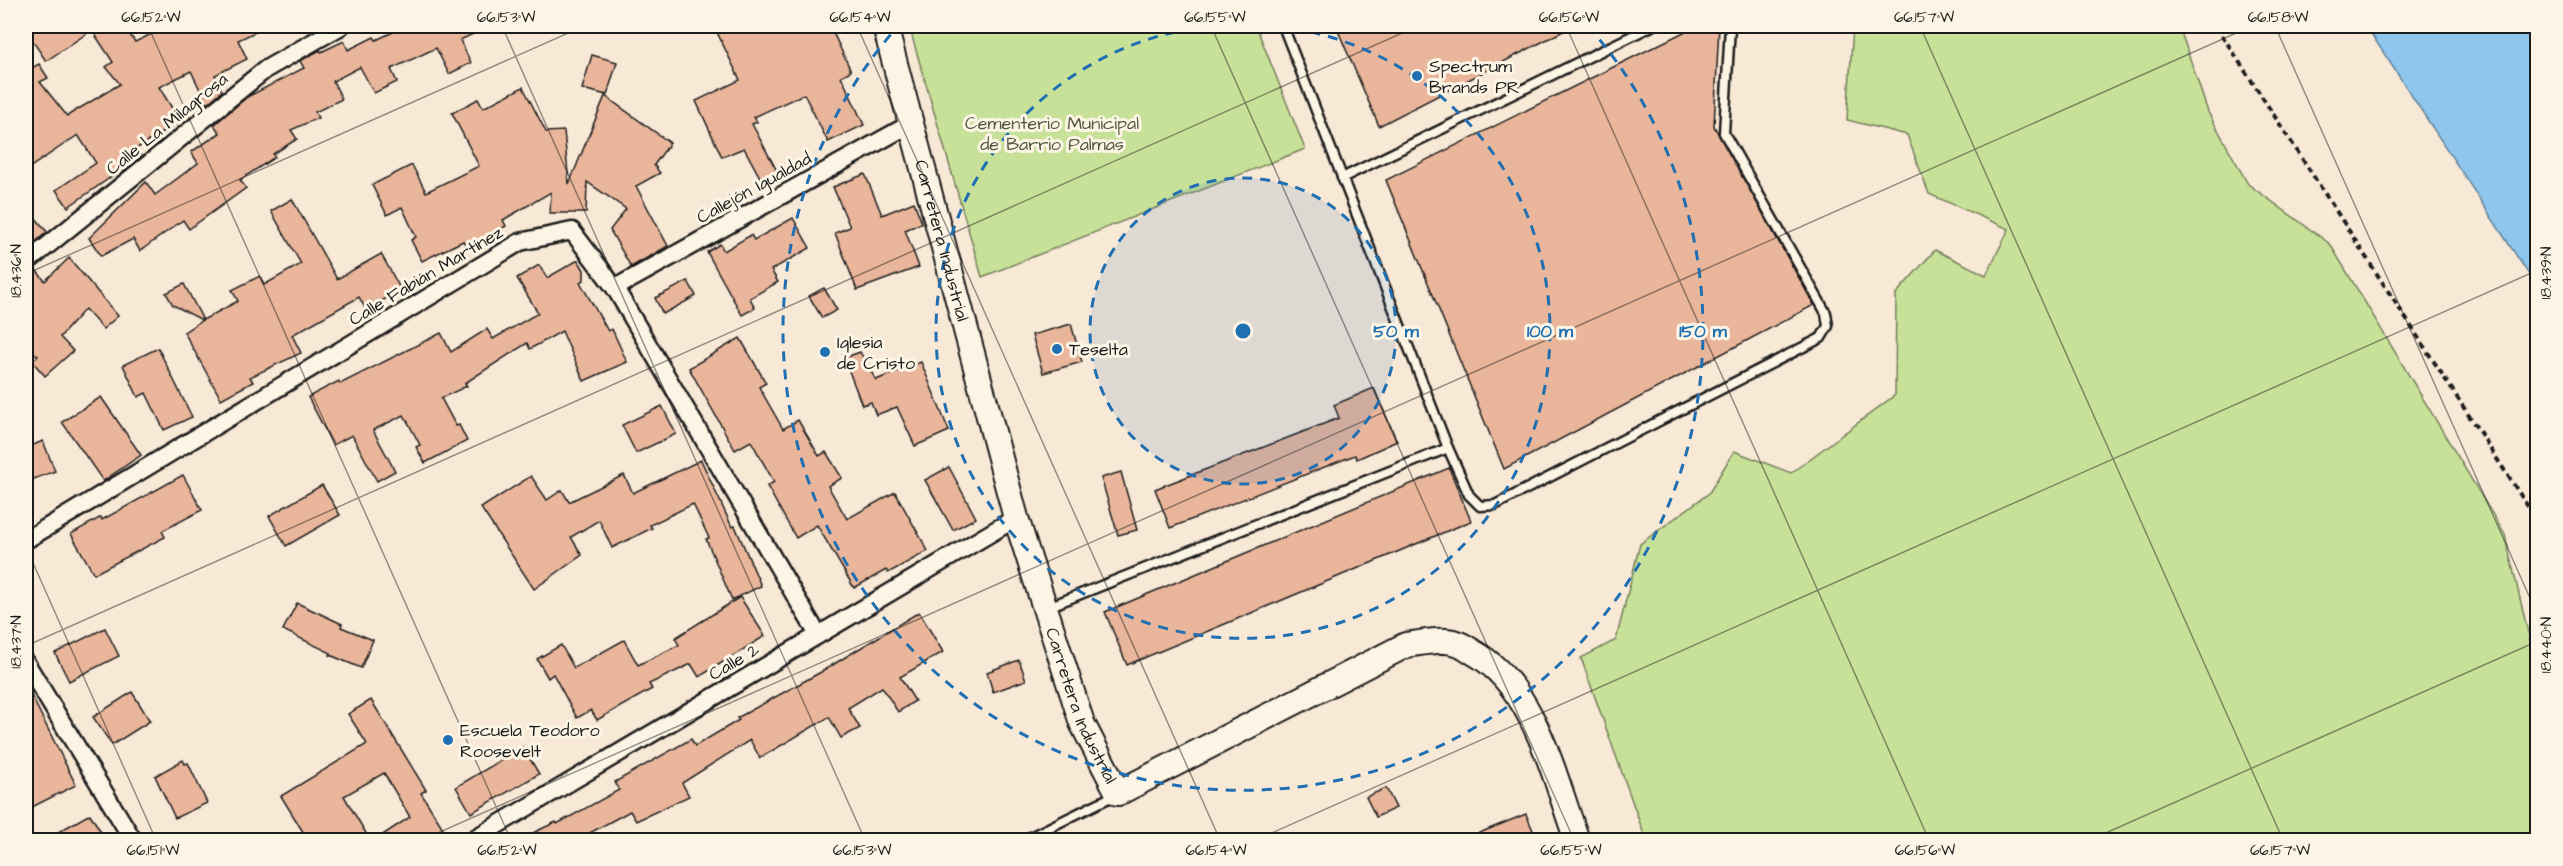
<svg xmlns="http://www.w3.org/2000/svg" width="2563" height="866" font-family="'Architects Daughter',sans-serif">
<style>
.green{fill:#c8e198;stroke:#727e5a;stroke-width:1.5}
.water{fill:#8ec6ed;stroke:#608299;stroke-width:1.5}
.building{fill:#e9b69b;stroke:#1c1c1c;stroke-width:1.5}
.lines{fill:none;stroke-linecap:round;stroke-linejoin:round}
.lane-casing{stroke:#1c1c1c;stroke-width:13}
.street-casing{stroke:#1c1c1c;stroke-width:21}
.secondary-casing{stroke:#1c1c1c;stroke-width:28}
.path{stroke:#1c1c1c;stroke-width:4;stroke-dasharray:6 4.5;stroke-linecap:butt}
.lane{stroke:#fcf5e5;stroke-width:8}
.street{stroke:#fcf5e5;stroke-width:16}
.secondary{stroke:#fcf5e5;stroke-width:24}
.ticks{fill:none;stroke:#1c1c1c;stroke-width:1.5;stroke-opacity:0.45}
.ring{fill:none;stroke:#1f6fb2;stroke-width:3;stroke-dasharray:10 8}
.poi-dot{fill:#1f6fb2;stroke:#fcf5e5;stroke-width:2}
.labels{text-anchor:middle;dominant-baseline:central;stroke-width:6;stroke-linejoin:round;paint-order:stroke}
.poi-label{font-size:18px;fill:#1c1c1c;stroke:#fcf5e5;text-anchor:start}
.park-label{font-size:18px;fill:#505741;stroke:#fcf5e5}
.street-label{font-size:18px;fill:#1c1c1c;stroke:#fcf5e5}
.centre{fill:#1f6fb2;stroke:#fcf5e5;stroke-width:3}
.ring-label{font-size:18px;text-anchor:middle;font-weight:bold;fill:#1f6fb2;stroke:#fcf5e5;stroke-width:6;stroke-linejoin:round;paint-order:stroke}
.neatline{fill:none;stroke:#1c1c1c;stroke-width:2}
.ticks-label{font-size:15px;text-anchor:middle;fill:#1c1c1c}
</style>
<rect width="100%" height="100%" fill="#f8e8d6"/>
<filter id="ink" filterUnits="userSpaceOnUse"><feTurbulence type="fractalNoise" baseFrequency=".0167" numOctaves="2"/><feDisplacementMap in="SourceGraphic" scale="12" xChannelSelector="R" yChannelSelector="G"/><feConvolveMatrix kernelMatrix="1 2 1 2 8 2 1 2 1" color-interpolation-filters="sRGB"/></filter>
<g filter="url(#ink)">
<!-- green -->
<g class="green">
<polygon points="909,26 1256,26 1305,149 982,277"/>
<polygon points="1853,26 2179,26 2208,112 2248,184 2330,244 2505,535 2530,641 2537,645 2537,840 1646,840 1581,658 1616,640 1640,544 1709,493 1734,451 1791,473 1895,395 1896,294 1935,250 1986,275 2009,229 1929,194 1907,135 1847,120"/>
</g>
<!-- water -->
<polygon class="water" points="2366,26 2537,26 2537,287"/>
<!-- building -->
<g class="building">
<polygon points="40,26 124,26 135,42 168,26 268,26 238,40 247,59 215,75 222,91 207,104 191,71 159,87 180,121 136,149 141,156 68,207 56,190 96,163 78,135 26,170 26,64 30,69 39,64 48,78 40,82 67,116 120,84 106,67 113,62 92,30 46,61 28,34"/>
<polygon points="406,26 490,26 460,40 471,63 449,74 436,48 391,69 397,82 374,93 360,67 333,81 342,99 315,112 318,118 291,130 297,139 273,154 275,157 240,180 246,188 189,229 183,220 140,251 133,239 101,256 89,238 146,182 155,195 198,163 191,152 220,133 214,125 247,97 304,68 300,61 320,50 321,52 344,41 348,50 374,37 376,40"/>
<polygon points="714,26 830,26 851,71 841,76 864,125 828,142 804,94 754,117 757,122 752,124 778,173 762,181 744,148 722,157 696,101 740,80"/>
<polygon points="1336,26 1573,26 1379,126"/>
<polygon points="1696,26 1719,26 1714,126 1814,305 1504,469 1386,180"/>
<polygon points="592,55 617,62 607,95 582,89"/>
<polygon points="523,87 546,132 564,131 569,184 605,96 670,143 654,165 660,173 636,186 668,246 631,267 610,230 626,209 587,182 586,213 550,213 551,192 503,220 506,226 467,247 463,241 422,261 411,240 416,237 402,207 387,215 372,185 412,165 426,192 479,166 452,113 478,99 483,108"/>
<polygon points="865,174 882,215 914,202 922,223 905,230 919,267 857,290 835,233 850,227 833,187"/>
<polygon points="292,199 337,279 381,254 401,290 366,310 359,297 292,335 301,353 250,377 253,382 221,399 184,332 202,320 173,305 166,293 184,284 203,320 238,301 232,290 260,276 264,285 301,264 271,211"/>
<polygon points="26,206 47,232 26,250"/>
<polygon points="793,218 810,248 771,270 778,282 750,298 755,308 742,315 707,252 720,244 724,251 751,235 754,240"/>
<polygon points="69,258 118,316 103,329 85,309 60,337 73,351 45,376 32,361 38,356 26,346 26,273 35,269 45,281"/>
<polygon points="578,260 584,270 584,280 580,282 608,331 612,329 627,362 584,381 562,331 530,349 527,343 465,383 467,386 441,398 456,426 459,425 467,441 425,463 416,447 420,445 404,415 373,430 395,471 377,481 352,435 333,445 308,397 339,381 340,384 441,333 451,352 487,329 493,339 538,313 517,278 539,265 547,278"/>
<polygon points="688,281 696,296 663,314 655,298"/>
<polygon points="824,288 837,310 822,318 809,296"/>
<polygon points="1071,324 1082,362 1043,373 1032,335"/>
<polygon points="740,338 766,383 759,387 783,429 798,420 819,456 826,452 842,478 828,486 847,519 895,492 928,551 888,573 886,570 854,588 817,525 796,538 767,486 774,482 751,441 735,450 689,368"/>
<polygon points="158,348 192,417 164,430 146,393 138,397 123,365"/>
<polygon points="860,352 876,380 921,362 949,431 915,446 897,407 876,415 871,402 862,405 844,358"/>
<polygon points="1374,388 1397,441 1357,459 1355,455 1170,528 1155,489 1339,418 1334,405"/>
<polygon points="101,397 141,455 103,481 62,422"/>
<polygon points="662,406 676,434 636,453 622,425"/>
<polygon points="43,441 55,471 26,482 26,448"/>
<polygon points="701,460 732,527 735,526 761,586 732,600 706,539 709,538 693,504 650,525 652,528 612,548 599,520 571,537 582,555 534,589 481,508 531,476 547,500 562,490 569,502 624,475 633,493"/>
<polygon points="949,467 976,518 953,530 925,480"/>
<polygon points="1449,468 1471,521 1127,665 1105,612"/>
<polygon points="1121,472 1137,530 1118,535 1101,478"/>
<polygon points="183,475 202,510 162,531 165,537 94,574 71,534 101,517 102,520"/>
<polygon points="322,485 340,515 286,546 269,516"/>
<polygon points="740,597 765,636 699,677 691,664 649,684 652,689 597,720 591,710 577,718 553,674 548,678 537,659 561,645 574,668 624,640 638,665 679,645 675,638"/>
<polygon points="297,603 342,624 341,627 373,640 361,668 330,655 331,653 283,630"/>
<polygon points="919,612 943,652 900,677 915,701 898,712 882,687 848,708 860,728 841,738 829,717 760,758 750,740 682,783 689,796 636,821 630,811 577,840 518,840 556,822 557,824 619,790 615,782 691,739 695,746 739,720 737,718 821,672"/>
<polygon points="105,628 119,656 69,681 55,653"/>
<polygon points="1019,660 1026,680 993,692 987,672"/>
<polygon points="26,685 76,785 26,810"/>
<polygon points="132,692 150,721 112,745 93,717"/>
<polygon points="371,700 426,790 421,793 444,830 428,840 375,840 410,817 384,773 344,796 370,840 308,840 281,796 367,744 348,714"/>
<polygon points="523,747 539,774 471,813 456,787"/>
<polygon points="183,760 185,764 188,763 207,803 175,818 155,776"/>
<polygon points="1386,788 1396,808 1376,817 1366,797"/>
<polygon points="90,814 106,840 44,840"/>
<polygon points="1526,814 1537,840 1462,840"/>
</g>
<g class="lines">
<!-- lane casing -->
<g class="lane-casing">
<g id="lane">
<polyline points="1283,26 1448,448 1469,495 1480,506 1495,505 1821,338 1828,326 1826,313 1724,133 1730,26"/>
<polyline points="1342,178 1652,26"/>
<polyline points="1048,607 1448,448"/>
<polyline points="1024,840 1117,794"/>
</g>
</g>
<!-- street casing -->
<g class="street-casing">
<g id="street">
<polyline points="26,263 266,69 341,26"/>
<polyline points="615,288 912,123"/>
<polyline points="26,540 520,242 572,231 615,288 818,635"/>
<polyline points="26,663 133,840"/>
<polyline points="472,840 1016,518"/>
</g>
</g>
<!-- secondary casing -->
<g class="secondary-casing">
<g id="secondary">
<path id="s1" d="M885,26L1016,518L1082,723L1118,793L1406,645C1422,643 1441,638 1456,643C1462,644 1468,649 1473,652C1535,686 1554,778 1577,840"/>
</g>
</g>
<!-- path -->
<polyline class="path" points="2216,26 2538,522"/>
<!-- lane -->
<use href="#lane" class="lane"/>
<!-- street -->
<use href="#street" class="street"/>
<!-- secondary -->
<use href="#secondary" class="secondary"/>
</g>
</g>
<!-- ticks -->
<path class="ticks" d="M148,26L511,840M502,26L865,840M857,26L1220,840M1211,26L1574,840M1566,26L1929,840M1920,26L2283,840M2275,26L2538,616M26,274L584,26M26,547L156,840M26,646L1418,26M422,840L2252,26M1256,840L2538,270M2090,840L2538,641"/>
<!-- distance rings -->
<circle cx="1243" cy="331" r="153" fill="#1f6fb2" fill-opacity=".12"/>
<g class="ring">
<circle cx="1243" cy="331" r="153"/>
<path d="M1275 26A307 307 0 1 1 1211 26"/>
<path d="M1588 26A460 460 0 1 1 898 26"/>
</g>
<!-- markers -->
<g class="poi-dot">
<circle cx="1417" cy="76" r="6"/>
<circle cx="1057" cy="349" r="6"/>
<circle cx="825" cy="352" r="6"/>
<circle cx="448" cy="740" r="6"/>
</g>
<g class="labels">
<!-- poi labels -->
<g class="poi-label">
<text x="1429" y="66">Spectrum<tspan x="1429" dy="21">Brands PR</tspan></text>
<text x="837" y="342">Iglesia<tspan x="837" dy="21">de Cristo</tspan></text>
<text x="1069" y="349">Teselta</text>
<text x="460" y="730">Escuela Teodoro<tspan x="460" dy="21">Roosevelt</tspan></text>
</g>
<!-- park labels -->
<g class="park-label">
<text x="1052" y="123">Cementerio Municipal<tspan x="1052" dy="21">de Barrio Palmas</tspan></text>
</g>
<!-- street labels -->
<g class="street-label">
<text transform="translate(167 124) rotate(-39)">Calle La Milagrosa</text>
<text transform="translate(754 188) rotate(-29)">Callejón Igualdad</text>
<text stroke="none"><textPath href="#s1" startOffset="222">Carretera Industrial</textPath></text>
<text transform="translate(426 276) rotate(-31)">Calle Fabián Martínez</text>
<text transform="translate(734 662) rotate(-31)">Calle 2</text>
<text stroke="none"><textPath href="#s1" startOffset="708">Carretera Industrial</textPath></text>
</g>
</g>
<circle cx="1243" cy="331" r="9" class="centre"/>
<g class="ring-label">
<text x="1396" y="337">50 m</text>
<text x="1550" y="337">100 m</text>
<text x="1703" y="337">150 m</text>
</g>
<!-- margin -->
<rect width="2563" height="866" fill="none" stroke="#fcf5e5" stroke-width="66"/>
<rect x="33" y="33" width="2497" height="800" class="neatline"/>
<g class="ticks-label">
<text x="151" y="22">66.152°W</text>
<text x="506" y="22">66.153°W</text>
<text x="860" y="22">66.154°W</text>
<text x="1215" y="22">66.155°W</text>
<text x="1569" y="22">66.156°W</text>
<text x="1924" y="22">66.157°W</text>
<text x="2278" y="22">66.158°W</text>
<text transform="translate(16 271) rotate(-90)" y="5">18.436°N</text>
<text transform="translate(2546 273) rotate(-90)" y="5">18.439°N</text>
<text transform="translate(16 642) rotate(-90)" y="5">18.437°N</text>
<text transform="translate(2546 645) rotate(-90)" y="5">18.440°N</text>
<text x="153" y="855">66.151°W</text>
<text x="507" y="855">66.152°W</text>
<text x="862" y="855">66.153°W</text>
<text x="1216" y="855">66.154°W</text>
<text x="1571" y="855">66.155°W</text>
<text x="1925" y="855">66.156°W</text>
<text x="2280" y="855">66.157°W</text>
</g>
</svg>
